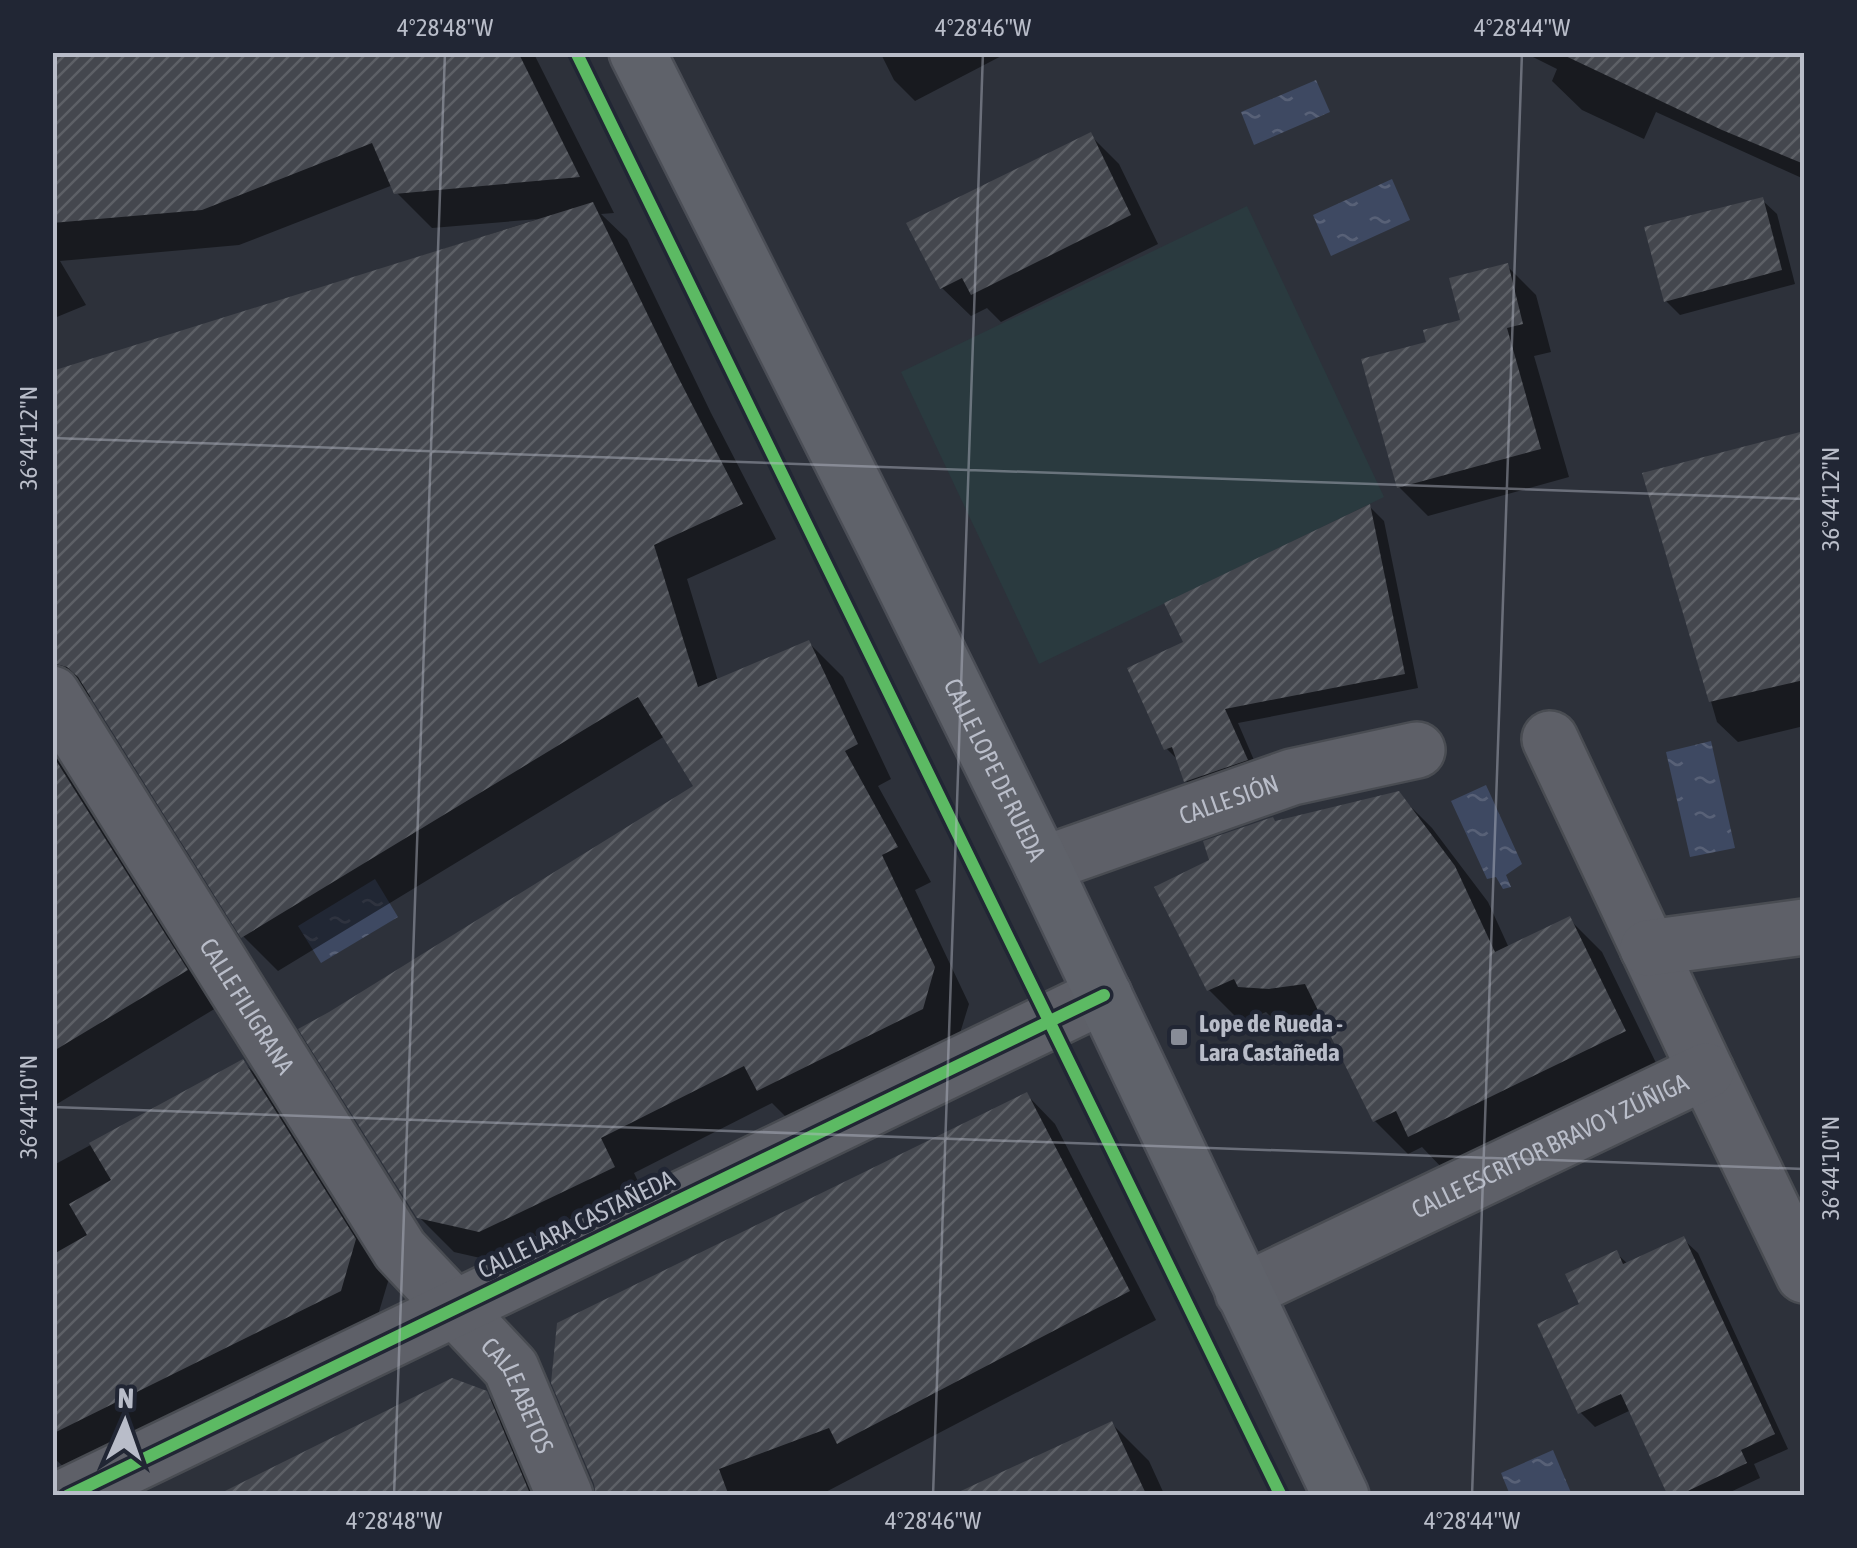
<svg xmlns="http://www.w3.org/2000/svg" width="1857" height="1548" font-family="'Asap Condensed',sans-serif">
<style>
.grass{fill:#2a3a3f}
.water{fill:url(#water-ripples)}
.shadow{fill:#0007}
.building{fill:url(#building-hatch)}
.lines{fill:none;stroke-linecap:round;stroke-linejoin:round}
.minor-casing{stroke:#494c52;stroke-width:60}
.major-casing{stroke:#4b4e56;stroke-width:60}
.minor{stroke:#5e6068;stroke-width:55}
.major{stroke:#5f626a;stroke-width:55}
.cycleway-casing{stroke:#212634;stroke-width:19}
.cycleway{stroke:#5cba63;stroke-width:12}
.ticks{fill:none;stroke:#b9bdc9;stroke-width:2.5;stroke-opacity:0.45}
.poi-dot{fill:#888c97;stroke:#212634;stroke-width:4}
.labels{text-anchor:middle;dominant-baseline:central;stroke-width:9;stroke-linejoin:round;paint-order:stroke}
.street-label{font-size:25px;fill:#b9bdc9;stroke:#212634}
.poi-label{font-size:25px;font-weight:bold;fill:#b9bdc9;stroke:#212634;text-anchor:start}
.neatline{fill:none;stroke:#b9bdc9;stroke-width:4}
.ticks-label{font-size:25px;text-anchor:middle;fill:#b9bdc9}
</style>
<defs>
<pattern id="water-ripples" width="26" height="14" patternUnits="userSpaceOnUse" patternTransform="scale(2.5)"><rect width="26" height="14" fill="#3e4962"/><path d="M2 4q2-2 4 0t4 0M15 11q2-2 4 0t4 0" fill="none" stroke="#586177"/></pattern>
<pattern id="building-hatch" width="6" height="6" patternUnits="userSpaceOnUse" patternTransform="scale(2.5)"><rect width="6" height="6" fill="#44474e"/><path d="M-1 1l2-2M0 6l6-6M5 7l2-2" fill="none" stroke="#5d6066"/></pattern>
</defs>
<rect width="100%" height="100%" fill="#2d313a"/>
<!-- grass -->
<polygon class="grass" points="1247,206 1384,497 1039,664 901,372"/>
<!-- water -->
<g class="water">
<polygon points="1316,80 1330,112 1254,145 1241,112"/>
<polygon points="1392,179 1410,220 1331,256 1313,215"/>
<polygon points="1711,741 1735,848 1690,857 1666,752"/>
<polygon points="1486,785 1522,864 1506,875 1511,887 1503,889 1496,877 1487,879 1451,801"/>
<polygon points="375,879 398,917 321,963 298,926"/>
<polygon points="1553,1450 1572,1495 1510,1495 1501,1473"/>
</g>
<!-- shadow -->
<g class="shadow">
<polygon points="52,52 533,52 614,213 601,214 627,239 711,413 776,539 687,579 718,681 809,643 843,677 891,779 878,786 931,882 915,890 969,1004 957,1043 793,1124 772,1103 634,1173 648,1202 515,1266 454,1252 419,1217 696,787 665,736 278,971 243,936 94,698 86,696 221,1005 52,1107 52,374 538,219 432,228 396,192 393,185 239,245 60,261 86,305 52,319"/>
<polygon points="880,52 1009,52 915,101 894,80"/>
<polygon points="1523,52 1804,52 1804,179 1656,112 1644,139 1582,110 1552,81 1557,69"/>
<polygon points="1090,135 1119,164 1158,244 1001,322 987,308 971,316 942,288"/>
<polygon points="1762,200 1777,214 1795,284 1680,315 1666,301"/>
<polygon points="1507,266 1536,295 1551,352 1534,356 1569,477 1428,516 1399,487 1429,344 1463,322"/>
<polygon points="1798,435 1804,442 1804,726 1738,742 1717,722 1645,474"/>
<polygon points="1370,507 1384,521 1418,688 1238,723 1260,774 1200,795 1186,781 1180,762 1166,748 1187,643"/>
<polygon points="1398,794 1432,828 1488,902 1509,948 1569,919 1602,952 1657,1065 1443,1169 1422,1147 1408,1154 1375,1121 1325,1018 1304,1021 1274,1020 1266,1012 1242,1023 1209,990 1212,861 1276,823"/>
<polygon points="243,1062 278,1096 390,1275 375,1325 73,1476 52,1456 52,1166"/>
<polygon points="1027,1095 1055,1124 1156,1320 818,1496 598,1496"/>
<polygon points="1683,1239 1698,1253 1788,1449 1754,1464 1760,1478 1722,1496 1671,1496 1631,1410 1595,1427 1580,1412 1583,1305 1616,1253 1628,1264"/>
<polygon points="485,1393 515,1422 546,1496 223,1496"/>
<polygon points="1112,1424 1149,1461 1165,1496 1009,1496"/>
</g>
<!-- building -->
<g class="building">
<polygon points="52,52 518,52 580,177 394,194 372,143 202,210 52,223"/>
<polygon points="1557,52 1804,52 1804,164 1722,130"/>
<polygon points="1091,132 1131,215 971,295 962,278 940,289 906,223"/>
<polygon points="1763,197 1782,270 1664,302 1644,227"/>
<polygon points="593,202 677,375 743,504 654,545 698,687 809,640 858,744 845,751 898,847 882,855 935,967 923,1009 757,1091 744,1066 601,1138 615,1167 479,1232 417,1218 298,1029 329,1012 693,786 638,697 241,938 78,677 67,667 52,663 52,371"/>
<polygon points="1508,263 1523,324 1507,328 1541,449 1397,488 1361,359 1426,342 1423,330 1460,320 1449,278"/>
<polygon points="1804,431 1804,680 1709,702 1642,473"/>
<polygon points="1370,504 1405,674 1225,709 1248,760 1184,782 1172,747 1164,750 1127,668 1183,642 1164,603"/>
<polygon points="52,754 188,970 52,1052"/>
<polygon points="1399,791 1455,866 1495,952 1570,916 1626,1031 1408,1137 1396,1111 1373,1122 1305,984 1269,989 1238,987 1234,979 1207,991 1154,887 1209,860 1203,841 1273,817 1275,821"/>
<polygon points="243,1059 356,1239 341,1291 52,1434 52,1255 87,1235 69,1204 111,1180 89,1143"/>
<polygon points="1027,1092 1130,1291 837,1444 829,1428 719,1469 729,1496 596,1496 594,1484 551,1383 557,1323"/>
<polygon points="1684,1236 1775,1434 1741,1450 1747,1463 1677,1496 1668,1496 1621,1394 1578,1414 1537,1324 1579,1304 1565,1274 1617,1250 1623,1264"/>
<polygon points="452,1378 487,1391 531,1496 215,1496"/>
<polygon points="1112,1421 1147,1496 950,1496"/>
</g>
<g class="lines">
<!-- minor casing -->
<g class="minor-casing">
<g id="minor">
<path id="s1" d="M52,694L400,1250L511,1368L565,1496"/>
<polyline points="1550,739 1706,1071 1804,1275"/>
<path id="s2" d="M1042,865L1292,777L1417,750"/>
<polyline points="1648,948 1804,927"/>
<path id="s3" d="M1243,1292L1706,1071"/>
<polyline points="67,1496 1104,995"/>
</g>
</g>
<!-- major casing -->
<g class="major-casing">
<g id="major">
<path id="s4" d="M637,52L884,544L1042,865L1341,1496"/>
</g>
</g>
<!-- minor -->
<use href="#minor" class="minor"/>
<!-- major -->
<use href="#major" class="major"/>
<!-- cycleway casing -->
<g class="cycleway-casing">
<g id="cycleway">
<polyline points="576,52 1281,1496"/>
<polyline points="67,1496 1104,995"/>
</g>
</g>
<!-- cycleway -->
<use href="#cycleway" class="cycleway"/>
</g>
<!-- ticks -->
<path class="ticks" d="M52,438L1804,499M52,1107L1804,1169M394,1496L445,52M933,1496L983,52M1472,1496L1522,52"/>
<!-- markers -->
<rect class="poi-dot" x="1169" y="1027" width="20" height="20" rx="5"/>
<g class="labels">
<!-- street labels -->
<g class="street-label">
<text stroke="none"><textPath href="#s4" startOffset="802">CALLE LOPE DE RUEDA</textPath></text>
<text stroke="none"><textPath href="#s2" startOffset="198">CALLE SIÓN</textPath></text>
<text stroke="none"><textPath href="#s1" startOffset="368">CALLE FILIGRANA</textPath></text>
<text stroke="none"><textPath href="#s3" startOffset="340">CALLE ESCRITOR BRAVO Y ZÚÑIGA</textPath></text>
<text transform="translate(576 1224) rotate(-26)">CALLE LARA CASTAÑEDA</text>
<text stroke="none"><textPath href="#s1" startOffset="845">CALLE ABETOS</textPath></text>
</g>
<!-- poi labels -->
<g class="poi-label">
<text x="1199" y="1023">Lope de Rueda -<tspan x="1199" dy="29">Lara Castañeda</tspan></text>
</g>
</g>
<!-- border -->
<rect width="1857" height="1548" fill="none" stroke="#212634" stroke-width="110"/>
<!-- north arrow -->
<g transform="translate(125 1423) rotate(2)" stroke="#212634" stroke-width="8" paint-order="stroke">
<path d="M0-8L18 38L0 25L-18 38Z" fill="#b9bdc9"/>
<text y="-15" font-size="28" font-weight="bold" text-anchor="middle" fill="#b9bdc9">N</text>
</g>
<rect x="55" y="55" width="1747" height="1438" class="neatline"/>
<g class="ticks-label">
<text x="445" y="36">4°28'48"W</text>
<text x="983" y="36">4°28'46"W</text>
<text x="1522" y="36">4°28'44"W</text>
<text transform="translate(28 438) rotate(-90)" y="9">36°44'12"N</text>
<text transform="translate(1830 499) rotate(-90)" y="9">36°44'12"N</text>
<text transform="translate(28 1107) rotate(-90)" y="9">36°44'10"N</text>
<text transform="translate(1830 1168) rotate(-90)" y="9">36°44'10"N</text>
<text x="394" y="1529">4°28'48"W</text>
<text x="933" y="1529">4°28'46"W</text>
<text x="1472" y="1529">4°28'44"W</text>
</g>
</svg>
